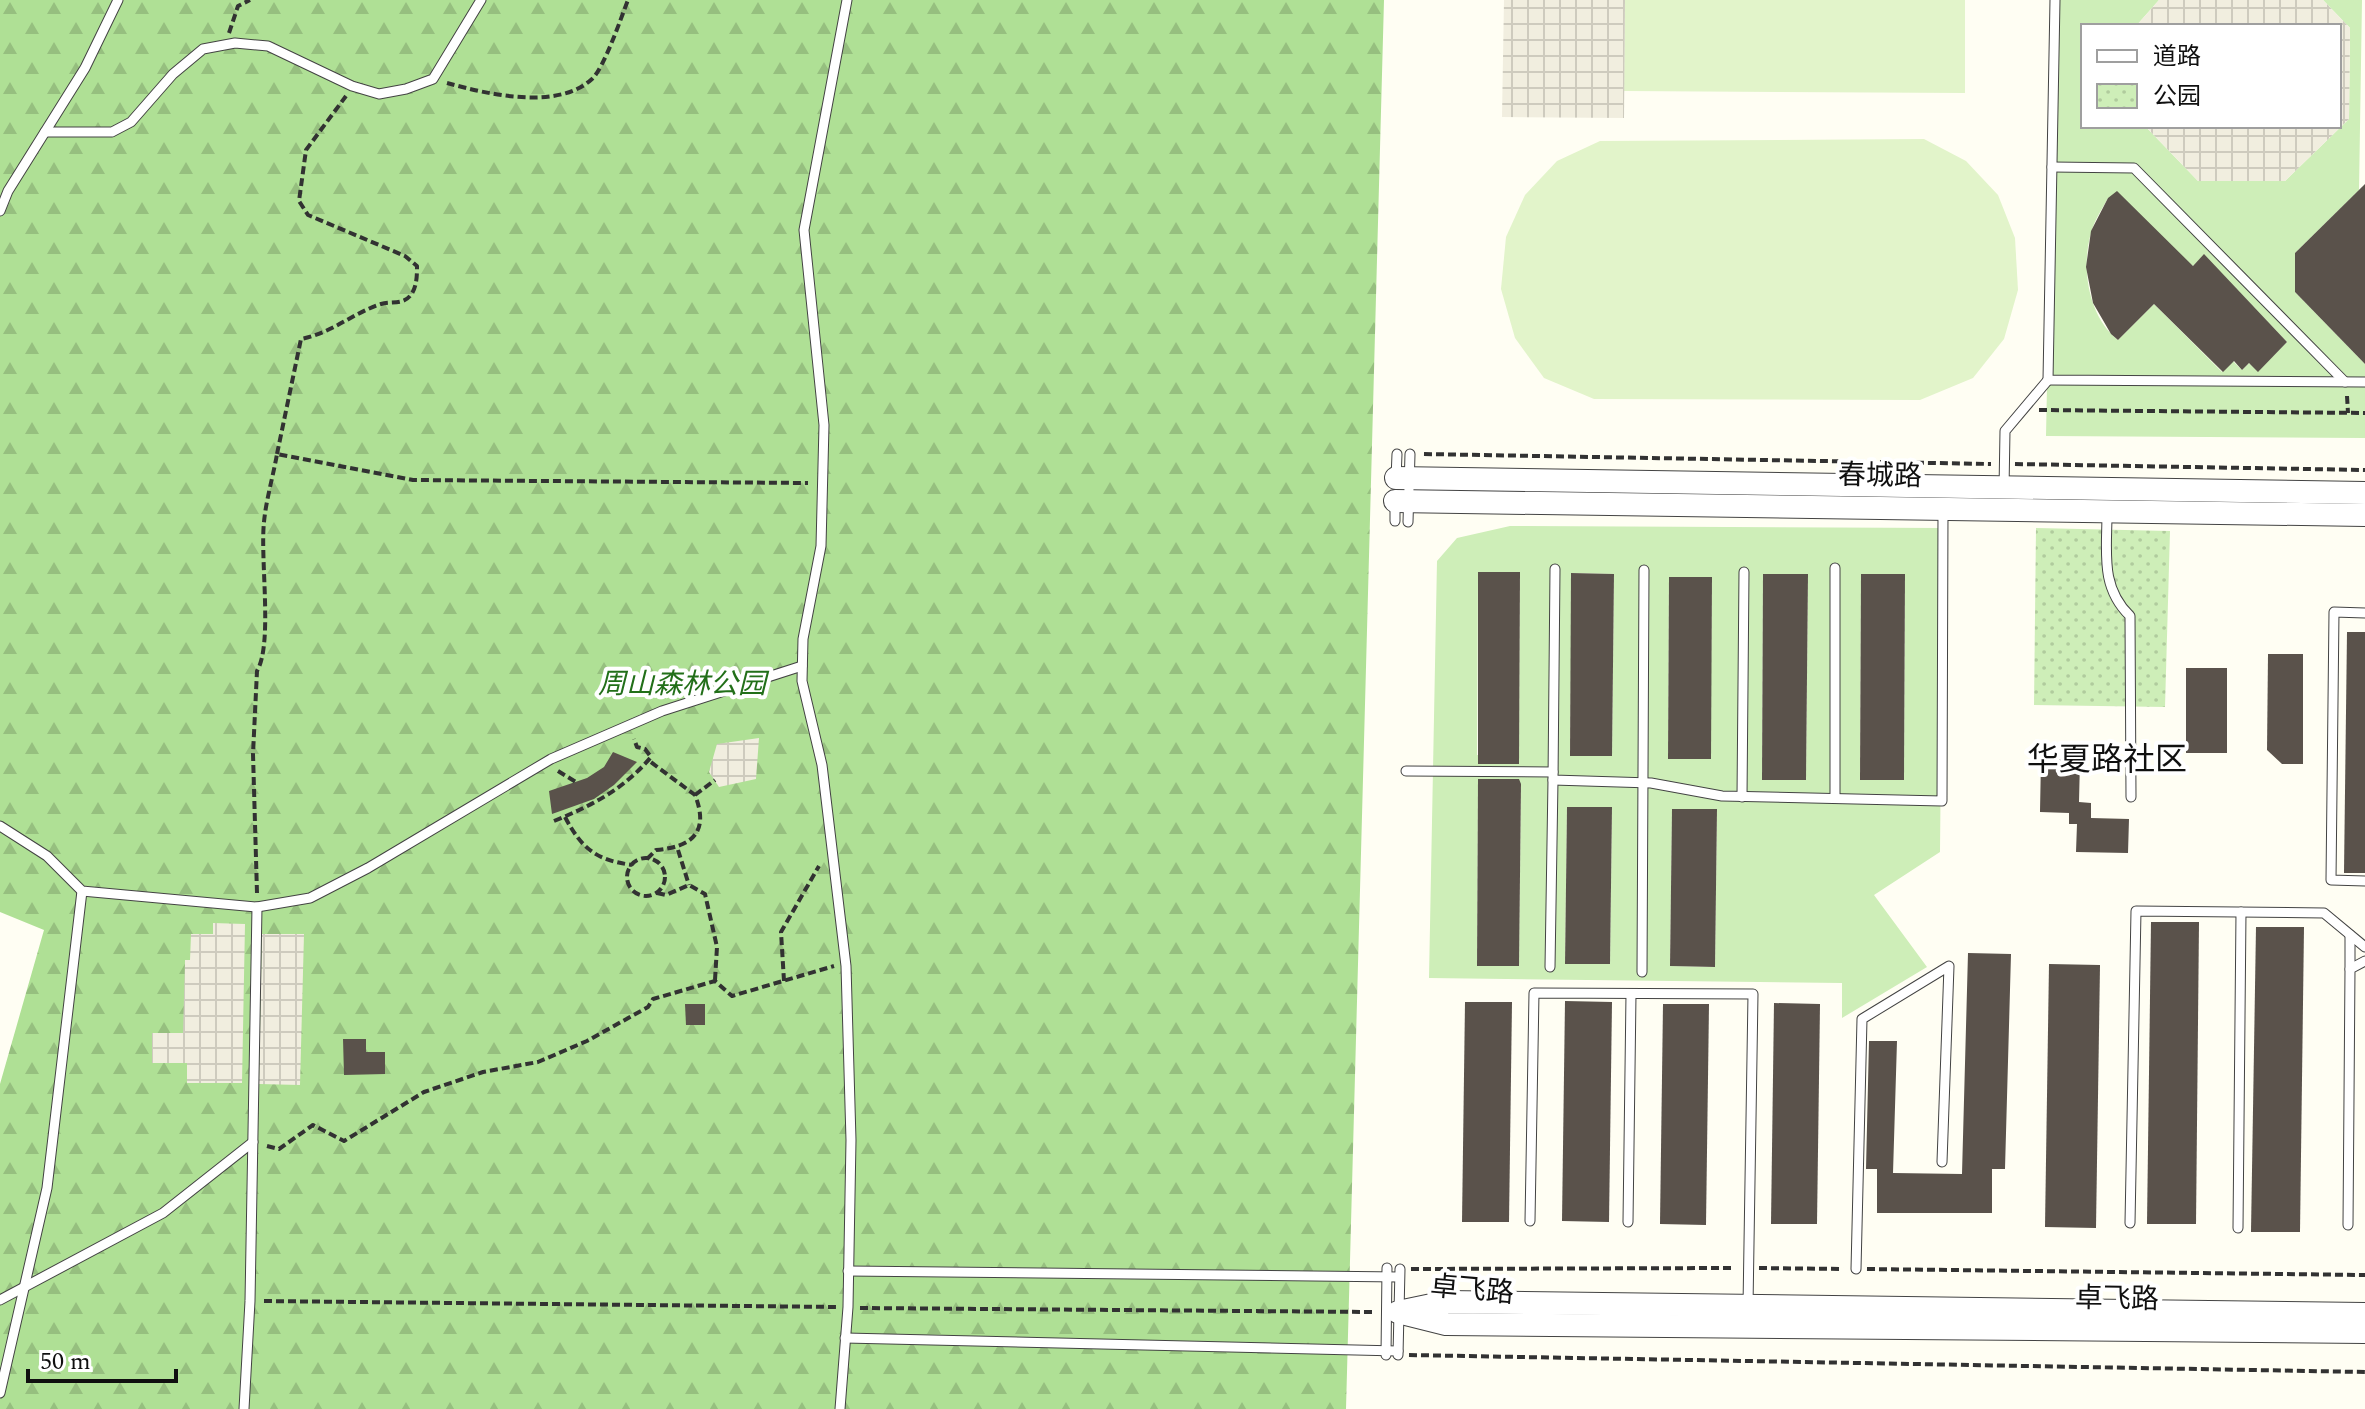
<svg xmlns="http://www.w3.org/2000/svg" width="2365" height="1409" font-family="Spectral,'Noto Sans SC',serif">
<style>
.grass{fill:#ceeeb8;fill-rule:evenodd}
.forest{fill:url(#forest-firs)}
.park{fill:url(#park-dots)}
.pitch{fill:#e2f4ca}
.plaza{fill:url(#plaza-grid)}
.building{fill:#5a524b}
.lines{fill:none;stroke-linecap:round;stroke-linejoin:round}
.service-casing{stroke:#434343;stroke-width:11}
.tertiary-casing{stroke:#434343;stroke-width:24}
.path{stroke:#323232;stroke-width:4;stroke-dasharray:8 4;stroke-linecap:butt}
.service{stroke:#fff;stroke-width:9}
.tertiary{stroke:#fff;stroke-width:22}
.labels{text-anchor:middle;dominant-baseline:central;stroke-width:8;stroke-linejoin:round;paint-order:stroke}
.street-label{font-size:28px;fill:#101010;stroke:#fff}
.park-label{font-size:28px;font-style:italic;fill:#226f19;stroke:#fff}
.quarter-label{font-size:32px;fill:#101010;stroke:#fff}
</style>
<defs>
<pattern id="forest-firs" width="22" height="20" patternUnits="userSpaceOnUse" patternTransform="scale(2)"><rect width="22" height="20" fill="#afe095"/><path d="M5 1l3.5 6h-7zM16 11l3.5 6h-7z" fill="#96bf7f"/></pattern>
<pattern id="park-dots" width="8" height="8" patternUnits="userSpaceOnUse" patternTransform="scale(2)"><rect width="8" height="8" fill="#ceeeb8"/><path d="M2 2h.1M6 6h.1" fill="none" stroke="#b0cb9d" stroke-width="1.8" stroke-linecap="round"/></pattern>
<pattern id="plaza-grid" width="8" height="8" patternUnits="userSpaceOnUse" patternTransform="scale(2)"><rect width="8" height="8" fill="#f1eedf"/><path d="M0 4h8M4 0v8" fill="none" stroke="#cecbbe"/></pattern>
</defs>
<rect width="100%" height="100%" fill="#fffef3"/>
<!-- grass -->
<g class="grass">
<path d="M2055,0H2159L2136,26H2083V126H2145L2198,181H2285L2349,119L2350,28L2323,0H2362L2359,190L2295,253V292L2365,364V438L2046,436ZM2108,198L2193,266L2204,255L2287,342L2258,371L2249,363L2242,370L2233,361L2222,372L2154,304L2118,340C2088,316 2081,268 2091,233C2094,221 2102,209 2108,198Z"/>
<path d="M1510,526L1943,528L1940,852L1874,895L1927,967L1842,1018V983L1429,978L1437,561L1457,538ZM1520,572L1519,754L1477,755L1478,573ZM1572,573L1614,574L1612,756L1570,755ZM1763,574H1808L1806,780L1762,779ZM1861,574H1905L1904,780L1860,779ZM1669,577H1712L1710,759H1668ZM1478,784H1521L1519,966H1477ZM1567,807L1612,808L1610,964L1565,963ZM1672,810H1717L1715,967L1670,966Z"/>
</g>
<!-- forest -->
<polygon class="forest" points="0,0 1384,0 1346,1409 0,1409 0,1084 44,930 0,912"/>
<!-- park -->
<polygon class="park" points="2036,528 2170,531 2165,707 2034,705"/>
<!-- pitch -->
<g class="pitch">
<polygon points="1625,0 1965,0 1965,93 1624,91"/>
<polygon points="1924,139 1966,161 1998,195 2015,238 2018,290 2004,339 1973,378 1920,400 1594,399 1544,378 1515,338 1501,289 1506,237 1525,195 1557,161 1600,141"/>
</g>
<!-- plaza -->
<g class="plaza">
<polygon points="1504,0 1625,0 1624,118 1502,117"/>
<polygon points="2159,0 2323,0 2350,28 2349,119 2285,181 2198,181 2145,126 2339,126 2339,26 2136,26"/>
<polygon points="759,738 756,779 719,787 709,772 717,744"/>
<polygon points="213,923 245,924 242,1083 187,1083 187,1063 152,1063 152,1033 183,1033 185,960 190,960 191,934 213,934"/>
<polygon points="262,934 304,934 300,1085 259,1084"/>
</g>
<!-- building -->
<g class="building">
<polygon points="2365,184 2365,364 2295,292 2295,253"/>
<polygon points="2117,191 2193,266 2204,254 2287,342 2258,372 2249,363 2242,370 2234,361 2223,372 2154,304 2118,340 2111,334 2093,303 2086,267 2091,231 2108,198"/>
<polygon points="1478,572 1520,572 1519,764 1478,764"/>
<polygon points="1571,573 1614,574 1612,756 1570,756"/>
<polygon points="1763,574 1808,574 1806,780 1762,780"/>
<polygon points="1861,574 1905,574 1904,780 1860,780"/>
<polygon points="1669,577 1712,577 1711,759 1668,759"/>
<polygon points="2347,632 2365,632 2365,873 2344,873"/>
<polygon points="2268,654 2303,654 2303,764 2282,764 2267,750"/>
<rect x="2186" y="668" width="41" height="85"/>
<polygon points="613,752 637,762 614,785 594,799 552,814 549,791 587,778 604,767"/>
<polygon points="2041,759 2080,760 2079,802 2091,803 2091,818 2129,819 2128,853 2076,852 2077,824 2069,824 2069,813 2040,812"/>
<polygon points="1478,779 1519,779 1521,784 1519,966 1477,966"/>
<polygon points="1567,807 1612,807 1610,964 1565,964"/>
<polygon points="1672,809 1717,809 1715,967 1670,966"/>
<polygon points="2151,922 2199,922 2196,1224 2147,1224"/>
<polygon points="2256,927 2304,927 2300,1232 2251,1232"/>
<polygon points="1968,953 2011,954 2005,1169 1992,1169 1992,1213 1877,1213 1877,1169 1866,1169 1869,1041 1897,1041 1893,1173 1962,1174"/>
<polygon points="2049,964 2100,965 2096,1228 2045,1227"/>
<polygon points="1565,1001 1612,1002 1609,1222 1562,1221"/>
<polygon points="1465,1002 1512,1002 1509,1222 1462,1222"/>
<polygon points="1774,1003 1820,1004 1817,1224 1771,1224"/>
<polygon points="685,1004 705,1004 705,1025 686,1025"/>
<polygon points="1663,1004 1709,1004 1706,1225 1660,1224"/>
<polygon points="343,1039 366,1039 366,1052 385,1052 385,1074 344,1075"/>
</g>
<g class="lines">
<!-- service casing -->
<g class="service-casing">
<g id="service">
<polyline points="2055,0 2048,380 2365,382"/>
<polyline points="45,132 112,132 131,122 173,74 203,49 235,43 268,46 352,86 379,94 406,89 433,79 481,0"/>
<polyline points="2052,167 2134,168 2345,382"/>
<polyline points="0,211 8,191 85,68 118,0"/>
<polyline points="1396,479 1397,454"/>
<polyline points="2004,489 2005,431 2048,380"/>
<path d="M2107,513C2107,552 2100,587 2130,616L2131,797"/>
<polyline points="1395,521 1395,502"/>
<polyline points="1408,522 1410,454"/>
<polyline points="1555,569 1553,780 1651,783 1722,796 1942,801 1943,510"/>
<polyline points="2365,613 2334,612 2331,880 2365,881"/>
<polyline points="1406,771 1553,772"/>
<polyline points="1742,797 1744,572"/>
<polyline points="1835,798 1835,568"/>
<polyline points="0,826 47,856 82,891 257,907 310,898 368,868 551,759 662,711 802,666"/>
<polyline points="2350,935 2350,969"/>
<polyline points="1550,967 1553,780"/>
<polyline points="1642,972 1644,570"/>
<polyline points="1530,1221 1534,993 1753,994 1748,1306"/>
<polyline points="1628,1222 1631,994"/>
<polyline points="2130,1223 2136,911 2324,913 2365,947"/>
<polyline points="2348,1225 2350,969 2365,961"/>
<polyline points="2238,1228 2241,912"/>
<polyline points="1856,1269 1862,1019 1949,966 1942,1162"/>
<polyline points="848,1271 1399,1277"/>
<polyline points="0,1300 163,1213 253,1142"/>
<polyline points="845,1338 1398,1351"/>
<polyline points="1386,1355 1387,1268"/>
<polyline points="1398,1355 1400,1269"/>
<polyline points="0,1393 47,1188 82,891"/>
<polyline points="244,1409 250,1301 257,907"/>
<polyline points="840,1409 848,1307 851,1140 846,966 822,765 802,681 803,639 821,546 824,425 804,230 847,0"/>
</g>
</g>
<!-- tertiary casing -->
<g class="tertiary-casing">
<g id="tertiary">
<polyline points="1396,478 2365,493"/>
<polyline points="1395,501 2365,515"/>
<polyline points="1403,1311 1446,1302 2365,1314"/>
<polyline points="1398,1312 1446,1324 2365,1332"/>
</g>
</g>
<!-- path -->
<g class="path">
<polyline points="229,33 238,6 250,0"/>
<path d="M447,83C487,94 557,111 592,79C604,68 621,18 628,0"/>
<polyline points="2347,396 2348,413"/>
<polyline points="2039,410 2365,413"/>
<path d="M277,454L301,339C332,333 353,313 381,304C392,301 402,305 410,296C417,288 417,275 417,266L405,256L308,215L299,201L306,150L346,96"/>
<polyline points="1424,454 1991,464"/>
<polyline points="2015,464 2365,470"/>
<polyline points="558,771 576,782"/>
<polyline points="695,795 715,780"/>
<path d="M565,817C582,849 596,860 632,865"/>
<path d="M554,821C593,805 624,789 651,757L645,749L637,747L634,739"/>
<polyline points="678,850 689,885"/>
<circle cx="646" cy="877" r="19"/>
<path d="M647,859L656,850C691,847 710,833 695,795L648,760"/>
<path d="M257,893L253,754L257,671C273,644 260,560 264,522C266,500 273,477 277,454L413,480L808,483"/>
<polyline points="657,893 666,895 689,885 705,894 717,947 715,980"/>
<polyline points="784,981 781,932 819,866"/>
<polyline points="267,1146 279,1149 313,1125 344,1141 424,1092 483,1072 538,1062 587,1041 648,1007 653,999 715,981 732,996 834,966"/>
<polyline points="1759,1268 1843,1269"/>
<polyline points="1411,1269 1735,1268"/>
<polyline points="1867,1269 2365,1275"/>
<polyline points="264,1301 836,1307"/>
<polyline points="860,1308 1375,1312"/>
<polyline points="1409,1355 2365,1372"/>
</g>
<!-- service -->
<use href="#service" class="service"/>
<!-- tertiary -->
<use href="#tertiary" class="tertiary"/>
</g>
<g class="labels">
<!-- street labels -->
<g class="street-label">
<text transform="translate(1880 476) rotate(1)">春城路</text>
<text transform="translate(1472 1290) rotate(5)">卓飞路</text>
<text transform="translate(2117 1299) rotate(1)">卓飞路</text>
</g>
<!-- park labels -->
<g class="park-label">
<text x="682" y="684">周山森林公园</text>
</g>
<!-- quarter labels -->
<g class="quarter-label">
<text x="2107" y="760">华夏路社区</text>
</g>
</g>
<!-- legend -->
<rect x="2081" y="24" width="260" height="104" fill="#ffffff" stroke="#9f9f9f" stroke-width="2"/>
<rect x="2097" y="50" width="40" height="12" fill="#ffffff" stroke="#9f9f9f" stroke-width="2"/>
<text x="2153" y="64" font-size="24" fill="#101010">道路</text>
<rect x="2097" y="84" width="40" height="24" fill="url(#park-dots)" stroke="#9f9f9f" stroke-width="2"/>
<text x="2153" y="104" font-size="24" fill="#101010">公园</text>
<!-- scale -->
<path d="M28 1369v12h148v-12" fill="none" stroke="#101010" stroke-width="4"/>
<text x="40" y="1369" font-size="24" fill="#101010" stroke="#ffffff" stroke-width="6" paint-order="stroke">50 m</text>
</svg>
